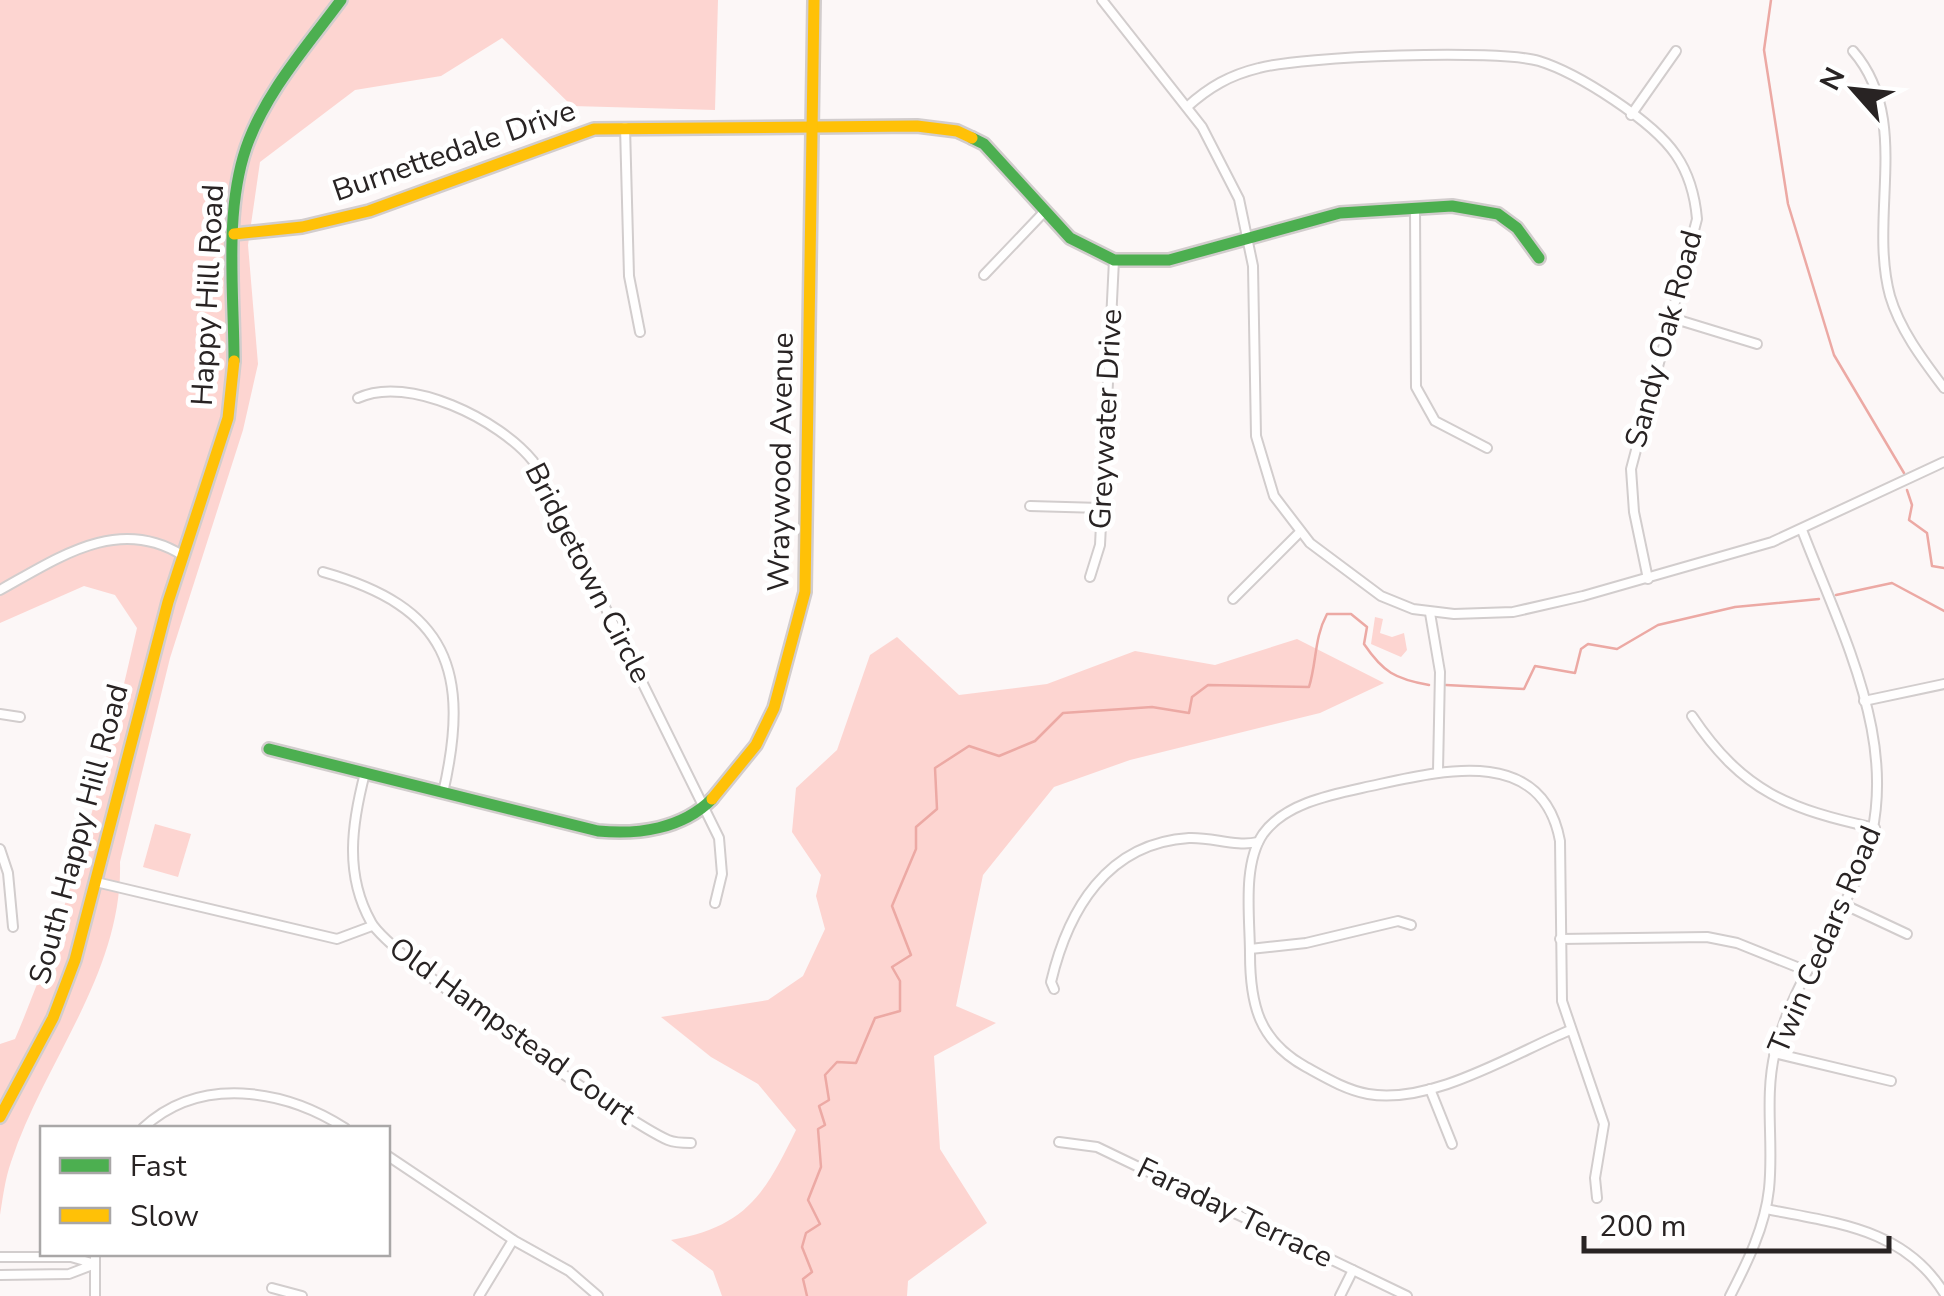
<svg xmlns="http://www.w3.org/2000/svg" width="1944" height="1296" font-family="'Nunito Sans',sans-serif">
<style>
.green{fill:#fdd5d1}
.lines{fill:none;stroke-linecap:round;stroke-linejoin:round}
.stream{stroke:#eca9a4;stroke-width:2.5}
.street-casing{stroke:#d2cdcd;stroke-width:12}
.fast-casing{stroke:#d2cdcd;stroke-width:16}
.slow-casing{stroke:#d2cdcd;stroke-width:16}
.street{stroke:#fffefe;stroke-width:8}
.fast{stroke:#4caf50;stroke-width:11}
.slow{stroke:#ffc107;stroke-width:11}
.labels{text-anchor:middle;dominant-baseline:central;stroke-width:10;stroke-linejoin:round;paint-order:stroke}
.street-label{font-size:30px;fill:#282323;stroke:#fff}
</style>
<rect width="100%" height="100%" fill="#fcf7f7"/>
<!-- green -->
<g class="green">
<path d="M0,0H718L715,110L572,106L502,38L441,76L355,90L260,162L248,245L258,364L243,430L170,658L120,862C123,973 44,1061 11,1162C5,1179 3,1197 0,1215V1044L15,1039C73,903 104,771 137,628L115,595L84,586L0,623Z"/>
<polygon points="1375,617 1383,619 1380,633 1392,637 1404,633 1407,650 1401,657 1371,644"/>
<path d="M897,637L959,695L1047,684L1135,651L1215,665L1297,639L1384,683L1320,713L1130,760L1054,787L983,875L956,1006L996,1023L934,1056L940,1149L987,1223L908,1281L907,1296H722L713,1271L671,1240C745,1227 764,1196 796,1130L758,1084L711,1057L661,1017L768,1000L803,976L825,929L816,896L821,875L792,832L796,788L837,750L870,655Z"/>
<polygon points="155,824 191,834 178,877 143,867"/>
</g>
<g class="lines">
<!-- stream -->
<g class="stream">
<polyline points="1771,0 1764,50 1788,204 1834,355 1904,473"/>
<polyline points="1907,490 1912,505 1909,520 1927,533 1932,566 1944,568"/>
<polyline points="1836,595 1892,583 1944,611"/>
<polyline points="1446,685 1524,689 1535,666 1575,673 1581,649 1588,644 1617,649 1658,625 1735,607 1819,599"/>
<path d="M807,1296L803,1279L812,1272L802,1247L806,1233L820,1224L808,1200L821,1167L818,1129L825,1125L819,1106L829,1100L825,1075L837,1062L856,1063L875,1018L900,1011V981L892,967L911,955L892,906L916,849V827L937,809L935,768L969,746L999,756L1035,741L1063,713L1152,707L1189,713L1192,697L1208,685L1309,687C1317,661 1314,638 1327,614H1351L1367,627L1364,644C1383,672 1395,679 1429,685"/>
</g>
<!-- street casing -->
<g class="street-casing">
<g id="street">
<polyline points="1102,0 1202,127 1239,199 1253,266 1256,436 1274,496 1310,543 1381,596 1413,609 1454,614 1513,612 1583,596 1772,542 1944,462"/>
<path d="M1853,51C1912,119 1868,215 1890,296C1900,330 1923,360 1944,388"/>
<path d="M1187,107C1209,87 1230,75 1259,68C1303,56 1498,49 1539,61C1578,73 1653,121 1676,155C1689,174 1695,196 1697,219L1631,469L1634,512L1648,579"/>
<polyline points="1631,115 1676,51"/>
<polyline points="625,127 629,276 640,332"/>
<polyline points="1415,208 1416,387 1435,421 1487,448"/>
<polyline points="984,275 1046,210"/>
<polyline points="1672,318 1757,344"/>
<path d="M358,398C408,374 500,420 533,461L719,838L722,874L715,903"/>
<polyline points="1030,506 1101,508"/>
<path d="M323,572C448,607 471,671 443,793"/>
<polyline points="1090,577 1100,545 1114,260"/>
<path d="M0,590C58,558 118,515 182,555"/>
<polyline points="1233,599 1299,533"/>
<polyline points="1430,613 1440,672 1438,771"/>
<polyline points="1864,701 1944,684"/>
<polyline points="0,714 20,717"/>
<path d="M1692,716C1743,792 1789,809 1875,828"/>
<path d="M365,773C352,823 344,874 371,922C389,956 626,1122 668,1140C675,1143 683,1143 691,1143"/>
<polyline points="0,849 8,873 13,927"/>
<polyline points="96,882 337,939 372,926"/>
<polyline points="1843,904 1907,934"/>
<polyline points="1560,939 1707,937 1737,943 1807,971"/>
<polyline points="1250,949 1306,943 1398,921 1411,925"/>
<path d="M1054,989L1051,982C1068,910 1107,843 1189,838C1213,837 1235,847 1258,842"/>
<path d="M1568,1031C1511,1055 1431,1105 1368,1094C1346,1090 1326,1078 1306,1067C1259,1041 1250,1005 1250,954C1250,918 1242,865 1263,834C1286,802 1335,794 1371,786C1440,771 1542,744 1560,841L1562,1001L1604,1124L1595,1178L1597,1198"/>
<polyline points="1774,1053 1891,1081"/>
<polyline points="1430,1089 1452,1144"/>
<path d="M143,1128C200,1075 284,1089 345,1128"/>
<polyline points="1059,1142 1097,1147 1407,1296"/>
<polyline points="388,1156 515,1241 569,1271 598,1296"/>
<path d="M1766,1209C1835,1223 1904,1228 1944,1293"/>
<polyline points="0,1257 71,1257 95,1264 69,1274 0,1275"/>
<polyline points="272,1288 302,1296"/>
<polyline points="95,1296 95,1254"/>
<polyline points="479,1296 513,1240"/>
<polyline points="1340,1296 1353,1270"/>
<path d="M1730,1296C1747,1263 1765,1227 1769,1189C1774,1143 1764,1098 1775,1052C1790,990 1829,937 1856,880C1912,763 1844,640 1802,530"/>
</g>
</g>
<!-- fast casing -->
<g class="fast-casing">
<g id="fast">
<polyline points="972,138 984,144 1070,238 1114,260 1169,260 1340,213 1452,206 1498,214 1517,228 1539,258"/>
<path d="M234,361C234,292 224,213 246,148C265,93 307,46 341,0"/>
<path d="M269,749L598,831C638,835 682,829 712,799"/>
</g>
</g>
<!-- slow casing -->
<g class="slow-casing">
<g id="slow">
<polyline points="234,234 302,227 369,211 594,129 917,126 957,131 972,138"/>
<polyline points="712,799 756,745 774,708 805,592 814,0"/>
<polyline points="0,1117 53,1018 75,960 168,602 228,418 234,361"/>
</g>
</g>
<!-- street -->
<use href="#street" class="street"/>
<!-- fast -->
<use href="#fast" class="fast"/>
<!-- slow -->
<use href="#slow" class="slow"/>
</g>
<g class="labels">
<!-- street labels -->
<g class="street-label">
<text transform="translate(454 151) rotate(-19)">Burnettedale Drive</text>
<text transform="translate(208 295) rotate(-87)">Happy Hill Road</text>
<text transform="translate(1664 339) rotate(-75)">Sandy Oak Road</text>
<text transform="translate(1106 419) rotate(-87)">Greywater Drive</text>
<text transform="translate(781 462) rotate(-89)">Wraywood Avenue</text>
<text transform="translate(588 573) rotate(63)">Bridgetown Circle</text>
<text transform="translate(79 834) rotate(-75)">South Happy Hill Road</text>
<text transform="translate(1825 940) rotate(-67)">Twin Cedars Road</text>
<text transform="translate(512 1031) rotate(36)">Old Hampstead Court</text>
<text transform="translate(1235 1213) rotate(26)">Faraday Terrace</text>
</g>
</g>
<!-- legend -->
<rect x="40" y="1126" width="350" height="130" fill="#ffffff" stroke="#a9a7a7" stroke-width="2.5"/>
<rect x="60" y="1158" width="50" height="15" fill="#4caf50" stroke="#a9a7a7" stroke-width="2.5"/>
<text x="130" y="1176" font-size="30" fill="#282323">Fast</text>
<rect x="60" y="1208" width="50" height="15" fill="#ffc107" stroke="#a9a7a7" stroke-width="2.5"/>
<text x="130" y="1226" font-size="30" fill="#282323">Slow</text>
<!-- north arrow -->
<g transform="translate(1854 90) rotate(297)" stroke="#ffffff" stroke-width="8" paint-order="stroke">
<path d="M0-8L18 38L0 25L-18 38Z" fill="#282323"/>
<text y="-15" font-size="28" font-weight="bold" text-anchor="middle" fill="#282323">N</text>
</g>
<!-- scale -->
<path d="M1584 1236v15h305v-15" fill="none" stroke="#282323" stroke-width="5"/>
<text x="1599" y="1236" font-size="30" fill="#282323" stroke="#ffffff" stroke-width="8" paint-order="stroke">200 m</text>
</svg>
